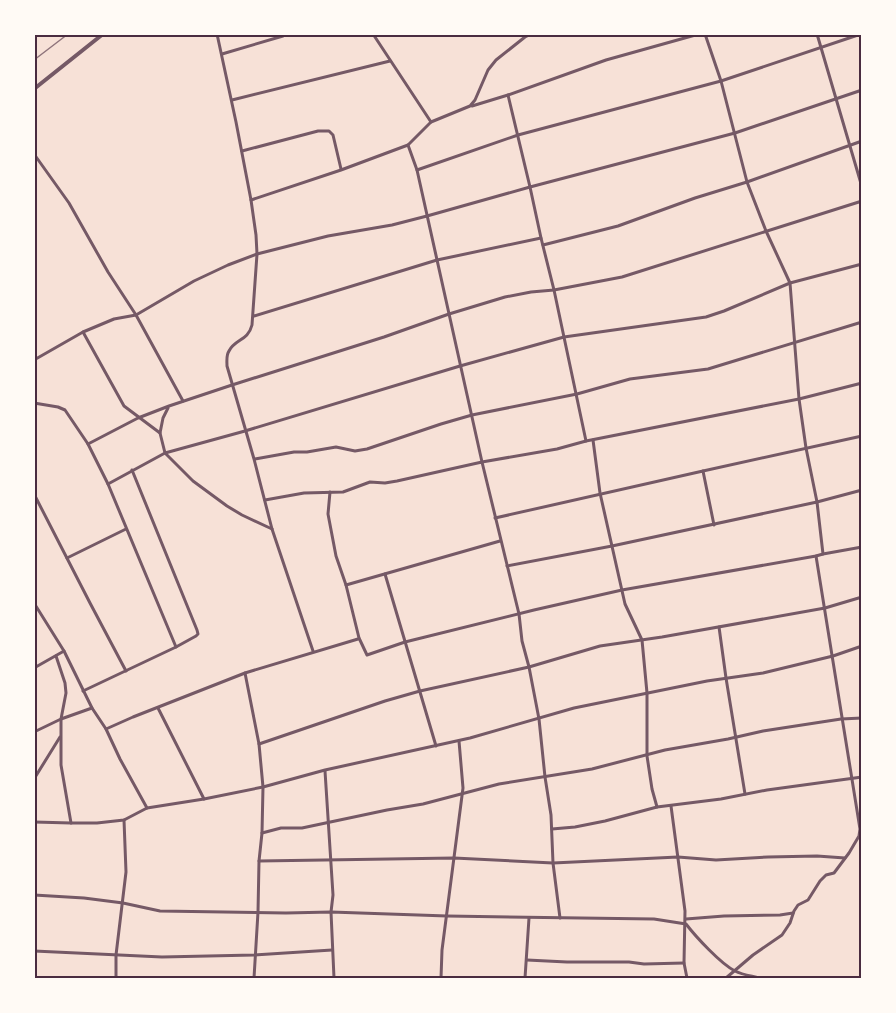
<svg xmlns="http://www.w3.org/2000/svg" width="896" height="1013" font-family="Quicksand,sans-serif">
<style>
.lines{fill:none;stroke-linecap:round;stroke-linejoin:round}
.minor{stroke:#755966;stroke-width:3}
.tertiary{stroke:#755966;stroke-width:4}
.rail{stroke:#8f747c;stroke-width:1.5}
.neatline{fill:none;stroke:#4a2c40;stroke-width:2}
</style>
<rect width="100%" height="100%" fill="#f7e1d7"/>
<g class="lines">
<!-- minor -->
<g class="minor">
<path d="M217,34L236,122L251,200L256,235L257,254L252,325C248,341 235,339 229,351C226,355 227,361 227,366L254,459L272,529L313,651"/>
<polyline points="373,34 431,122"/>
<polyline points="705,34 721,81 747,182 766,231 790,283 799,399 806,448 817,502 862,490"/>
<polyline points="817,34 862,187"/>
<polyline points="34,36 37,34"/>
<polyline points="222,54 283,36 283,34"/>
<polyline points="508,95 530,187 735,133 862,90"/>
<polyline points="232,100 390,61"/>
<polyline points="472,106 508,95 606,60 699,34"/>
<polyline points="408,145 417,170 482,462 557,449 586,441 799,399 862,383"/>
<polyline points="242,151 318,131 329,131 333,135 341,169"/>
<polyline points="34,154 69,203 108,272 136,315 183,401"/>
<polyline points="417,170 518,135 721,81 861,34"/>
<polyline points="251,200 341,170 408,145 431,122 470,106 475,100 488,70 496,60 525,37 531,34"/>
<polyline points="543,245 618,226 695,198 747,182 862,141"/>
<polyline points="254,316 437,260 541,238"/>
<polyline points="83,332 124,406 160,433"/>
<polyline points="34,360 83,332 114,319 136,315 194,281 228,265 257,254 328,236 392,225 427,216 530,187 541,238 554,290 586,441"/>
<polyline points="34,403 58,407 65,410 88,444 108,484 176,647 83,691"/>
<polyline points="168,408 163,418 160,433 165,453 193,481 227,506 242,515 272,529"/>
<polyline points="593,440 600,493 625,604 642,640 647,693 647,756 652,789 657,807"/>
<polyline points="88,444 138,418 169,406 232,385 384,337 449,314 505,297 531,292 554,290 622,277 862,201"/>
<polyline points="255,459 294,452 307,452 336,447 355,451 367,449 441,424 472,415 577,394 630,379 708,369 862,322"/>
<polyline points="132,470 197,630 198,634 196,636 176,647"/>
<polyline points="703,471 862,436"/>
<polyline points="108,484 165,453 245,431 460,366 564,337 706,317 724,311 790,283 862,264"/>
<polyline points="330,492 328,514 336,556 346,585 359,638 367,655 405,642 534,610 622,590 816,556 823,554 817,502 612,546 507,566"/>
<polyline points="34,494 90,603 126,671"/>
<polyline points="265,500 304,493 343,492 370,482 385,483 397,481 482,462 519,614 522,641 529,667 539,719 545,777 551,815 553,863 560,918"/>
<polyline points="495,518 703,471 714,525"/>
<polyline points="823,554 862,547"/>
<polyline points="67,558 126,529"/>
<polyline points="385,574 436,746"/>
<polyline points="346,585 500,541"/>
<polyline points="34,603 64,651 92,708 106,729 120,759 147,808"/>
<polyline points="719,627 726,678 745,794"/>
<polyline points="56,656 65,683 66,693 61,719 61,765 71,823"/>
<polyline points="34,668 64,651"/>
<polyline points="245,673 259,744 263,787 262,833 259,861 258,912 254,978"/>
<polyline points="158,708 204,799"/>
<polyline points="106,729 133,717 245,673 358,639"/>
<polyline points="34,732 61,719 92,708"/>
<polyline points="259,744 385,701 420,691 529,667 600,646 662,637 825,608 862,597"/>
<polyline points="325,771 333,895 331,912 334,978"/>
<polyline points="34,779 60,737"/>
<polyline points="671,806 685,911 684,963 687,978"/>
<polyline points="34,822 71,823 97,823 124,820 147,808 204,799 263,787 325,770 470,738 574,708 707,681 763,673 833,656 862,646"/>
<polyline points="552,829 575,827 605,821 657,807 721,799 767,790 862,777"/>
<polyline points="262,833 281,828 302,828 387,810 423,804 499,784 592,769 665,750 728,739 763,731 841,719 862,718"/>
<polyline points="259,861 454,858 553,863 678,857 716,860 768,857 817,856 845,858"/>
<path d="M34,895L84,898L123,903L160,911L286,913L331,912L447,916L654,919L686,924C696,937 721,964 735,971C743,975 752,976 759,978"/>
<polyline points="686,919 724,916 780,915 793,913"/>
<polyline points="34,951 162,957 254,955 332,950"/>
<polyline points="527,960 567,962 629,962 644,964 684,963"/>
<polyline points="116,978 116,955 126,872 124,820"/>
<polyline points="441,978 442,950 463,788 459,741"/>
<polyline points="525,978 529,918"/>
<polyline points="726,978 753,955 782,935 790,923 794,911 798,905 808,900 820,881 826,875 834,873 849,853 859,836 860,829 816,556"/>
</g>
<!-- tertiary -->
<polyline class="tertiary" points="34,89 103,34"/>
<!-- rail -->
<polyline class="rail" points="34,60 68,34"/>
</g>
<!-- border -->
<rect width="896" height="1013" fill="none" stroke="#fffaf5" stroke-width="72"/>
<rect x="36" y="36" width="824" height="941" class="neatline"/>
</svg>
